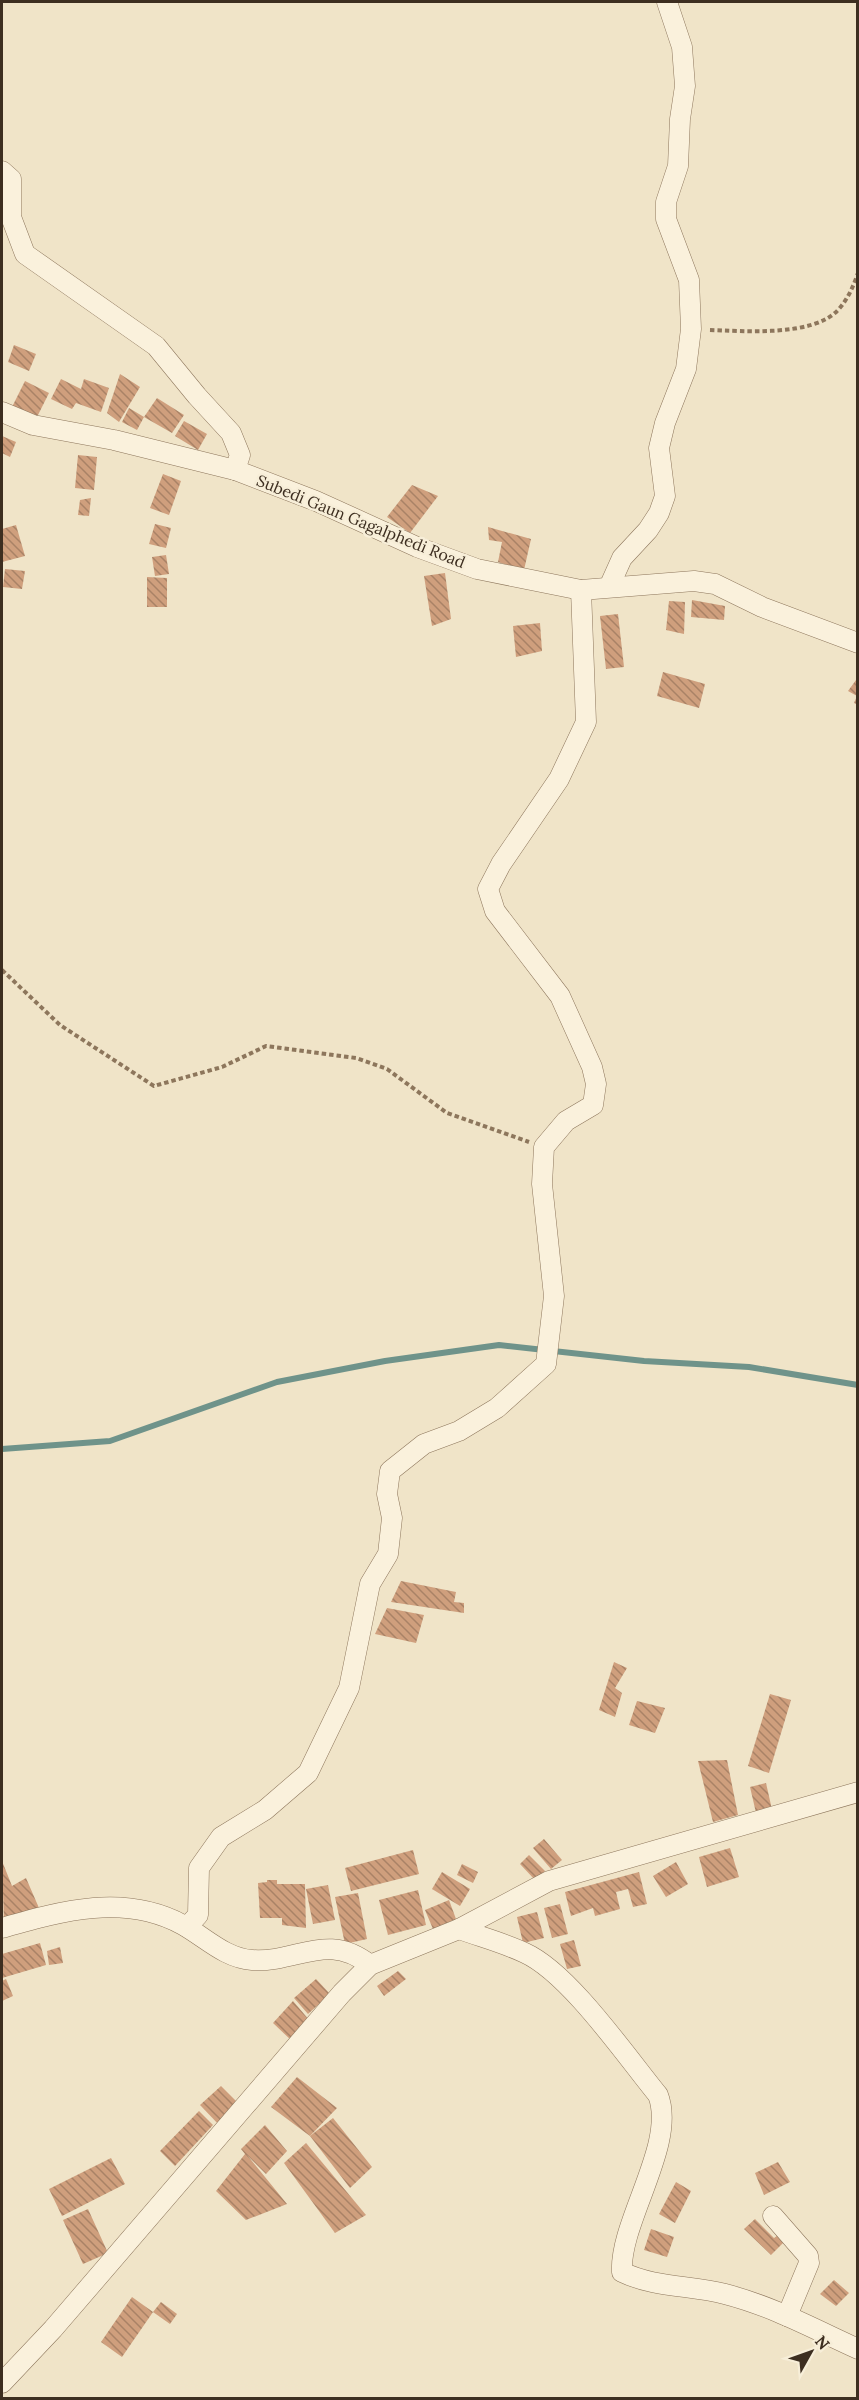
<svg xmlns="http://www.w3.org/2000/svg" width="859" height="2400" font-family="Lora,serif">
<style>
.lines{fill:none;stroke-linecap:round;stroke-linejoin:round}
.stream{stroke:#6f938a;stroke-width:6}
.building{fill:url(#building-back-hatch)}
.minor-casing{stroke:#8d765c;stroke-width:21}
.path{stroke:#8d765c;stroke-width:4;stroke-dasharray:4.5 3;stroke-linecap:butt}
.minor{stroke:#faf1dc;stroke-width:20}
.labels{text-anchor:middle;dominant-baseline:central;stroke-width:5;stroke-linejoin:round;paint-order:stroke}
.street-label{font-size:16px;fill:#3d2e20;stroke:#f7eed8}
</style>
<defs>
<pattern id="building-back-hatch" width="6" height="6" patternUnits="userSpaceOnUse" patternTransform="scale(1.5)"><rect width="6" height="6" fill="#cf9f7d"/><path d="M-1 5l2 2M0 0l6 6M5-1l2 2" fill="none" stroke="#a98266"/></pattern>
</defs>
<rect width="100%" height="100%" fill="#f0e4c8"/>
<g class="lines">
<!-- stream -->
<polyline class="stream" points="2,1449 110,1441 277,1382 385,1361 499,1345 644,1361 749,1367 858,1385"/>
</g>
<!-- building -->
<g class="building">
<polygon points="14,345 36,354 29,371 8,362"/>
<polygon points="120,374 140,387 119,422 107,413"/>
<polygon points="61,379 81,389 84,379 109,388 101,412 76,403 72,409 51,399"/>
<polygon points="25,381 49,393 36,419 12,407"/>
<polygon points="157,398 184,415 172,433 144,417"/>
<polygon points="129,408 144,417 137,430 122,422"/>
<polygon points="184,421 207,434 198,450 175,436"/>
<polygon points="2,436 16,442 10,457 2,453"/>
<polygon points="78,455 97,457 94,490 75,488"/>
<polygon points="163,474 181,481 169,515 150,508"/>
<polygon points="412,485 438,496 410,533 387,517"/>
<polygon points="91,498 89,516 78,515 80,500"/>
<polygon points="155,524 171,528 166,548 149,544"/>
<polygon points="16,525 25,556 2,562 2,529"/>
<polygon points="488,527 531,539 524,570 498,562 502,542 489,540"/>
<polygon points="166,555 169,574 155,576 152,557"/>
<polygon points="5,569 25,571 22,589 3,587"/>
<polygon points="445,573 451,619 432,626 424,576"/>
<polygon points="147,577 167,578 167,607 147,607"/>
<polygon points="692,600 725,606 724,620 691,617"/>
<polygon points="669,601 685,602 684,634 666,630"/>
<polygon points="618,614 624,667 606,669 600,616"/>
<polygon points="540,623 542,651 516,657 513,626"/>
<polygon points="663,672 705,684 699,708 657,696"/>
<polygon points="856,680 858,681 858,705 854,703 857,696 848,691"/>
<polygon points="401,1581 456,1592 454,1602 464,1603 464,1613 391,1602"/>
<polygon points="387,1608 424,1615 416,1643 375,1634"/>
<polygon points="614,1662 627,1668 615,1688 622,1693 615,1717 599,1710"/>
<polygon points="770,1694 791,1700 769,1773 748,1766"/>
<polygon points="637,1701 665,1708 655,1733 629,1725"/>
<polygon points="727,1760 738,1815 713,1822 698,1761"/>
<polygon points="766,1783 773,1814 757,1817 750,1787"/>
<polygon points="544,1839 562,1860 551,1869 533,1848"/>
<polygon points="730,1848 739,1877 707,1887 699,1857"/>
<polygon points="413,1850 419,1874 351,1891 345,1868"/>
<polygon points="529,1855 545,1871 535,1880 520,1864"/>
<polygon points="2,1861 12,1886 26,1878 39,1908 4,1923"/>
<polygon points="676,1862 688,1884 666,1897 653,1876"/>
<polygon points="462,1864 478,1872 473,1883 457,1875"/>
<polygon points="442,1872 470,1889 460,1906 432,1889"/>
<polygon points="639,1872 647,1904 633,1907 628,1889 616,1892 620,1909 595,1916 593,1908 571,1916 565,1892"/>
<polygon points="267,1880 277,1880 277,1884 305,1884 306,1928 282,1925 282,1918 260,1918 258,1883 267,1882"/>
<polygon points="328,1885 335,1920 313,1924 306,1889"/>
<polygon points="418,1890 426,1925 388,1935 379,1900"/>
<polygon points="358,1893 367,1939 345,1944 335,1897"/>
<polygon points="449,1900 456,1919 433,1929 425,1910"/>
<polygon points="560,1904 568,1934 552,1938 544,1908"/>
<polygon points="537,1912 544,1938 523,1943 517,1917"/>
<polygon points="574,1940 581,1966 567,1969 560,1944"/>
<polygon points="40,1943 46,1965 2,1978 2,1954"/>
<polygon points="60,1947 63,1963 49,1965 47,1951"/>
<polygon points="398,1971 406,1979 384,1996 377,1986"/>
<polygon points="6,1979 13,1996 2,2001 2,1981"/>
<polygon points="316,1979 330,1994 308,2014 294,1998"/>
<polygon points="293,2001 310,2021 293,2042 273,2023"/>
<polygon points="297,2077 337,2108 310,2136 271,2107"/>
<polygon points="221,2086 241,2106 221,2127 200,2105"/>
<polygon points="199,2111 213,2125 175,2166 160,2151"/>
<polygon points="333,2118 372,2167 350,2188 310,2136"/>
<polygon points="265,2125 287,2151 266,2174 247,2155 287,2204 246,2220 216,2191 245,2154 241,2149"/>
<polygon points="306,2143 366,2215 335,2233 284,2163"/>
<polygon points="111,2158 125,2184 62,2216 49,2189"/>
<polygon points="778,2162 790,2182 764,2195 755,2173"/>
<polygon points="676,2182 691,2191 675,2223 659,2214"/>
<polygon points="88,2209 108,2253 83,2264 63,2220"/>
<polygon points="755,2219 774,2238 781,2233 787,2239 771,2255 744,2229"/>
<polygon points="651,2229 674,2237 667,2257 644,2250"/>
<polygon points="834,2280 849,2293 836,2306 820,2294"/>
<polygon points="132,2297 153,2312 122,2357 101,2342"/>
<polygon points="161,2302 177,2314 170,2324 153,2312"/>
</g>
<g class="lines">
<!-- minor casing -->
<g class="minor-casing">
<g id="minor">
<polyline points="2,171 11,179 11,217 25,254 156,346 197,396 231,433 240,455 235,470"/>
<polyline points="2,412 33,425 114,440 235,470 316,501 417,547 477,569 581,590 694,581 715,584 762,607 858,643"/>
<polyline points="609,587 622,558 648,530 659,513 665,496 659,448 665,423 686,369 691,329 689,280 666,219 666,202 678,166 680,119 685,86 682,47 667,2"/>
<polyline points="187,1927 198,1915 199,1868 221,1837 265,1810 308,1773 349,1688 370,1584 388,1554 392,1518 387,1494 390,1471 424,1444 459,1431 497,1408 546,1364 554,1296 542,1184 544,1147 566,1121 593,1105 596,1084 592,1067 560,996 495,911 488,889 501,864 559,779 586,722 581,590"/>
<path d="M2,1928C62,1911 124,1893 183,1925C206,1938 225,1958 252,1960C298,1963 327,1931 370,1965"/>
<path d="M459,1929C481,1937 504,1943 525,1953C569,1973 626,2056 658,2095C677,2144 619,2222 622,2272C655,2288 691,2285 725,2294C772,2306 814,2329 858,2349"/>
<polyline points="773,2216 808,2256 809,2263 787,2316"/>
<polyline points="2,2383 53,2329 342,1993 370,1965 459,1929 549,1881 858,1792"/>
</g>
</g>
<!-- path -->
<g class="path">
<path d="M710,330C743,331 813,337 838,310C848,299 853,287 858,273"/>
<polyline points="2,970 60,1025 154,1086 222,1067 266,1046 356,1058 387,1069 447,1113 529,1142"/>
</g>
<!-- minor -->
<use href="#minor" class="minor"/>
</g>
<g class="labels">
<!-- street labels -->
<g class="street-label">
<text transform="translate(361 521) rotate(22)">Subedi Gaun Gagalphedi Road</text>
</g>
</g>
<!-- border -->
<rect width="859" height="2400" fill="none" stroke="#3d2e20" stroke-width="6"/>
<!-- north arrow -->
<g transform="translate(811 2352) rotate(50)" stroke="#f7eed8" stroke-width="4.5" paint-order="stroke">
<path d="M0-4.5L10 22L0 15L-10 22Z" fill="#3d2e20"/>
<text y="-9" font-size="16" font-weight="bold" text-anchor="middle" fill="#3d2e20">N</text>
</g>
</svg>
